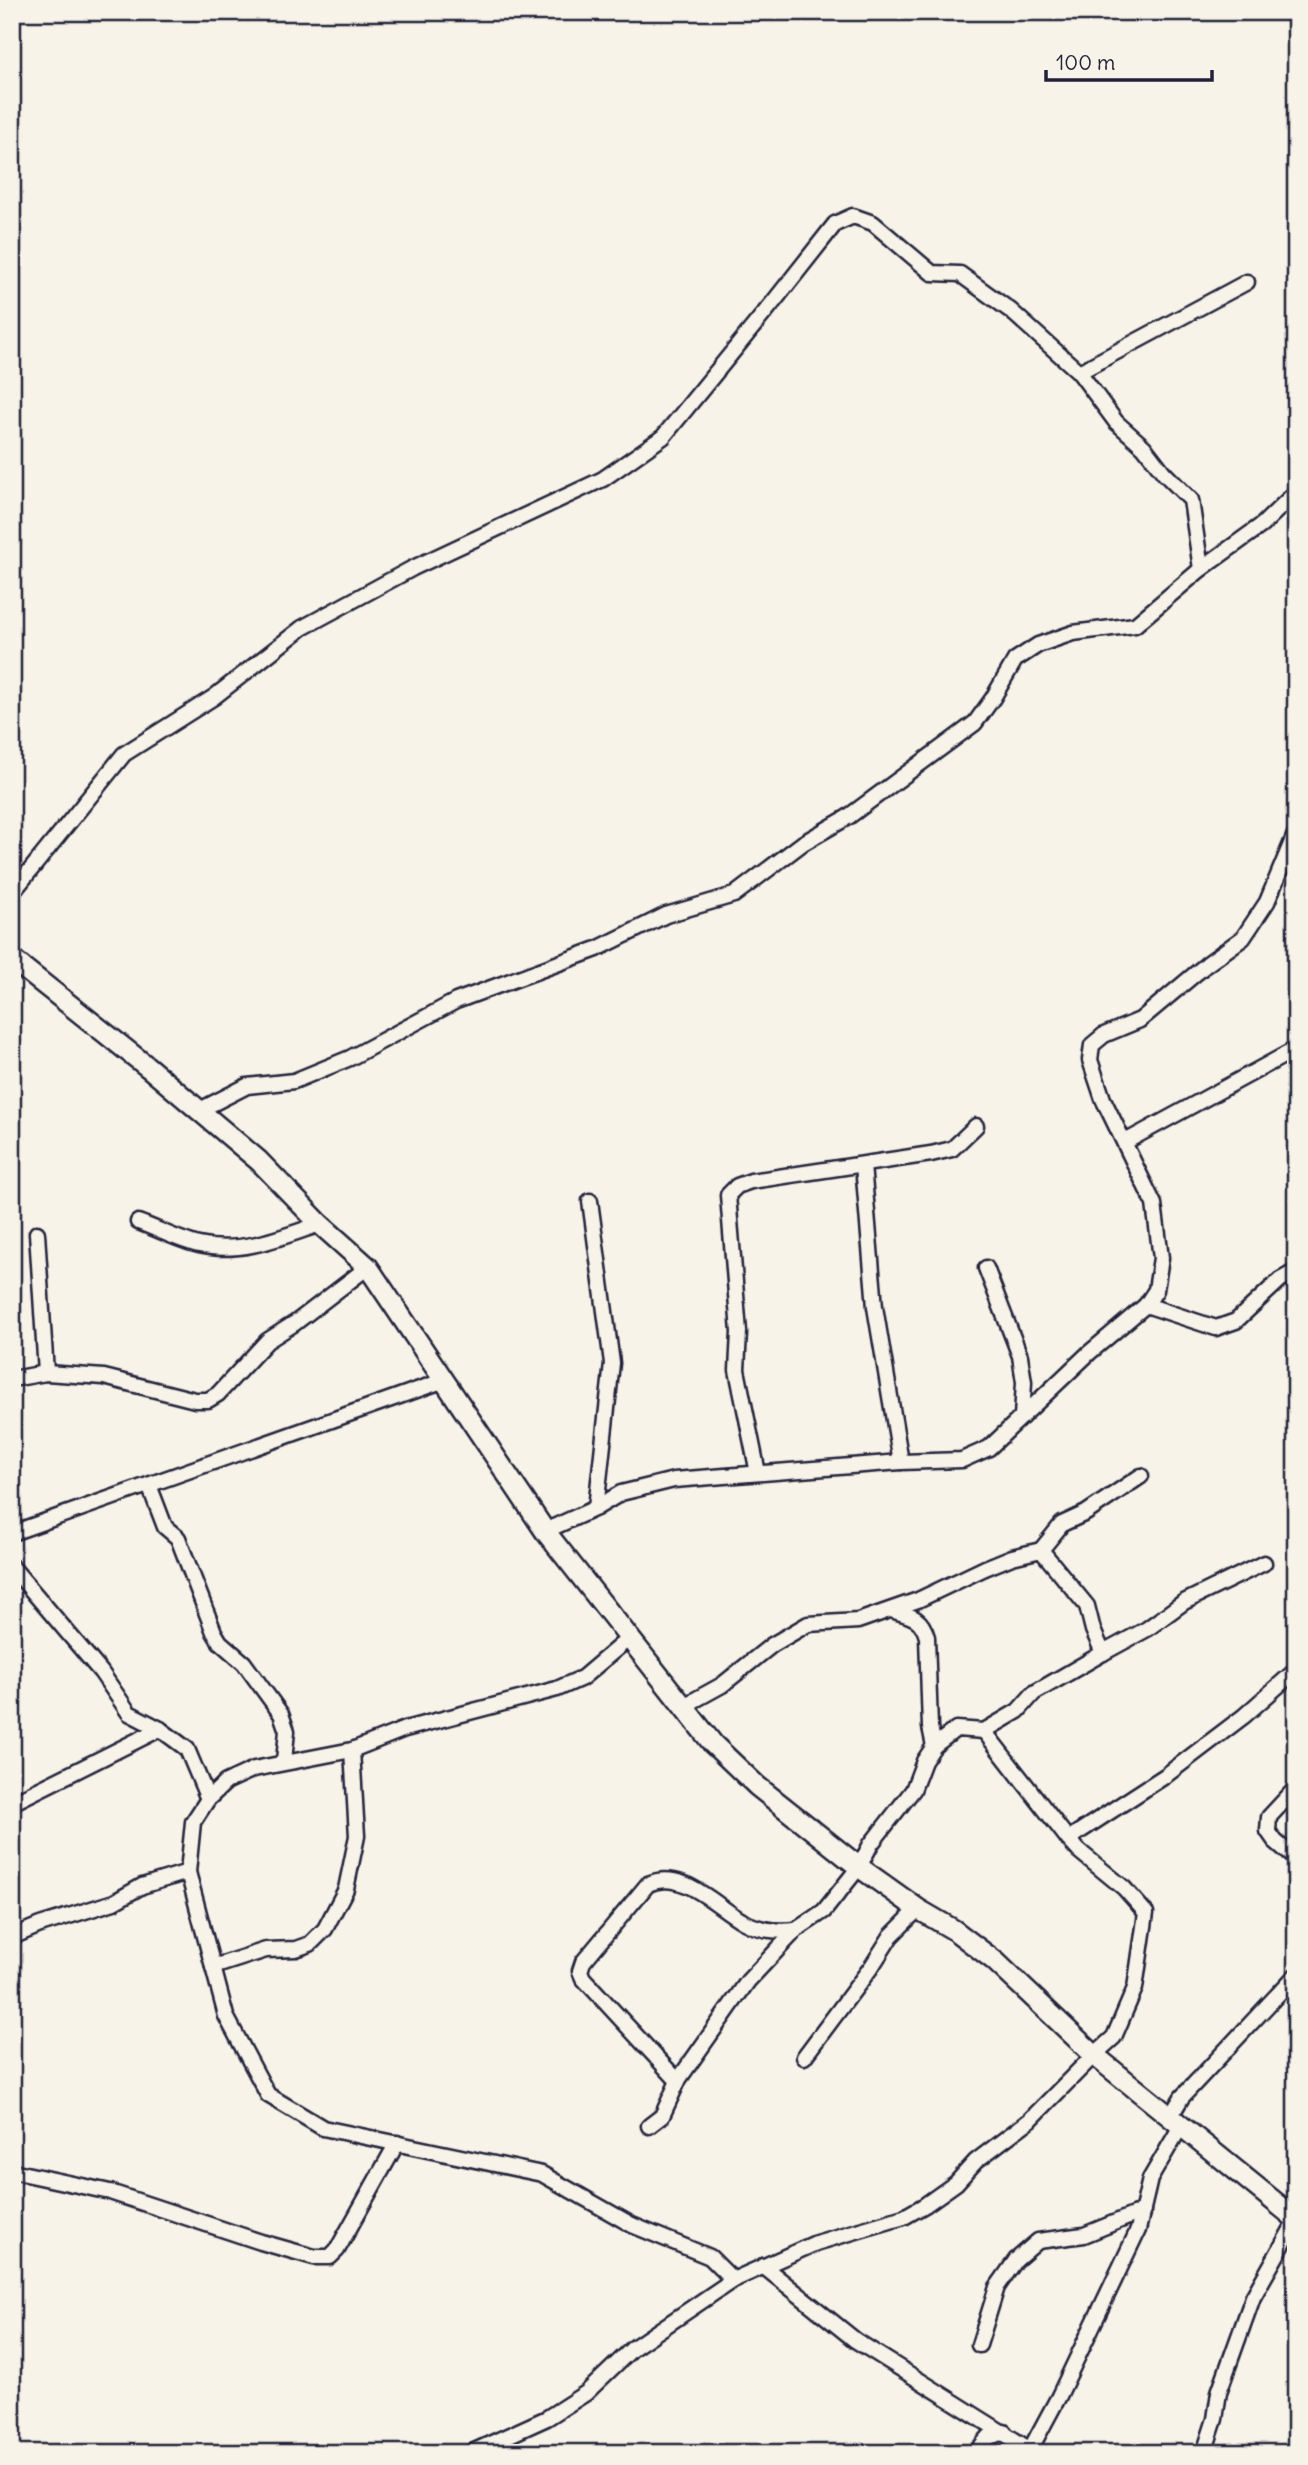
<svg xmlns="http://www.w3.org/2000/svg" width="1308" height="2465" font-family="Delius,sans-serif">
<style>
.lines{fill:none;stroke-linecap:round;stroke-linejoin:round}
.street-casing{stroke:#22223b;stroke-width:19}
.secondary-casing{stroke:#22223b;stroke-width:24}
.street{stroke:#f7f3e8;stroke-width:14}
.secondary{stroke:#f7f3e8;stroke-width:19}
</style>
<rect width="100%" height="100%" fill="#f7f3e8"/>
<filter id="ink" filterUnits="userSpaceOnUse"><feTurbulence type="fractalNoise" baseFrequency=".0143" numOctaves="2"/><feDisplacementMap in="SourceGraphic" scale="14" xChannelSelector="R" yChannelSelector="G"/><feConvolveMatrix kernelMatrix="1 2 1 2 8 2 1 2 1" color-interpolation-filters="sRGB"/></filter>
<g filter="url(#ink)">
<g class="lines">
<!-- street casing -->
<g class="street-casing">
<g id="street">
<polyline points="1079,372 1247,282"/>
<polyline points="12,893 124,754 214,697 302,628 413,568 603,479 663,437 775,300 835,224 853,216 873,223 932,273 960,274 1011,311 1079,372 1116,422 1144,447 1164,473 1191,500 1201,569"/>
<polyline points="198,1111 247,1086 294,1081 350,1058 456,1001 597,949 666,915 734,895 803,843 848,817 975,723 993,698 1015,660 1038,645 1073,633 1135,625 1201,569 1262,525 1296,492"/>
<polyline points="1125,1142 1296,1049"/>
<polyline points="863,1165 875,1307 901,1462"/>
<polyline points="590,1201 612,1363 596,1508"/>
<path d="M138,1222C158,1229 178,1240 199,1245C240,1255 282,1237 320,1224"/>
<polyline points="37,1233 46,1373"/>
<polyline points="986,1268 1020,1356 1024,1382 1022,1417"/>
<polyline points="1146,1305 1216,1328 1236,1321 1280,1280 1296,1271"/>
<polyline points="12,1379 46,1373 104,1377 195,1400 208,1400 218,1394 267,1341 295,1323 368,1267"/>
<polyline points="758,1473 737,1370 739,1332 728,1195 737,1186 751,1181 931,1154 952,1149 976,1126"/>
<polyline points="149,1485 165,1527 178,1538 214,1632 220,1642 244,1663 281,1714 287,1731 284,1761"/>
<polyline points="545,1531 596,1508 621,1493 674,1480 901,1462 962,1460 989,1448 1089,1353 1146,1305 1156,1290 1161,1258 1154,1204 1103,1099 1090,1060 1092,1045 1104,1035 1140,1020 1207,964 1243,938 1267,902 1296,832"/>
<polyline points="12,1533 445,1380"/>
<polyline points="1041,1550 1062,1524 1086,1513 1141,1476"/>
<polyline points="12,1567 101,1672 129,1713 160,1729 187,1749 208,1799"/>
<path d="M891,1610C910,1616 921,1616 927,1637L930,1727L934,1746"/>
<polyline points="628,1639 582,1678 557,1689 405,1729 352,1750 254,1769 226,1782 208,1799 193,1822 188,1872 226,2016 268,2095 323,2128 542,2174 632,2225 710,2257 733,2280"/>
<polyline points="682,1707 722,1685 772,1645 808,1624 858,1621 918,1600 985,1568 1012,1557 1041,1550 1087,1606 1093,1630 1103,1653 1147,1629 1184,1602 1264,1563"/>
<polyline points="1296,1788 1269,1817 1268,1831 1275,1841 1296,1859"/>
<polyline points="12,1803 160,1729"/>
<polyline points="1068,1839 1165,1776 1244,1716 1296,1670"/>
<polyline points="12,1937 40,1925 114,1902 142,1886 188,1872"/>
<polyline points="213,1967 266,1950 296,1949 310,1944 325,1929 346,1889 357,1836 352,1750"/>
<polyline points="804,2057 872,1966 891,1936 918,1909"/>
<path d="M678,2081L583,1978L580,1971L583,1962L648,1884C683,1868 715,1906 744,1922C761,1931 778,1932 796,1930"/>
<polyline points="1170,2117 1182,2097 1296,1975"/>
<polyline points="649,2126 662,2116 679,2079 748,1981 796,1930 824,1911 859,1867 871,1844 913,1790 924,1761 934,1746 956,1729 984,1731 1018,1711 1034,1693 1103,1653"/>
<polyline points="12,2171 110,2192 261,2242 314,2257 330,2257 337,2250 397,2143"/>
<polyline points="763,2266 855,2340 1035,2453"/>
<polyline points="979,2345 997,2287 1016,2260 1038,2241 1084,2235 1143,2211"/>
<polyline points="1030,2450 1059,2396 1138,2230 1150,2179 1181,2126"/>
<polyline points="470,2453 547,2418 586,2393 633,2348 733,2280 816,2243 904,2217 925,2205 956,2183 976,2161 1030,2120 1094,2055 1114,2037 1135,1988 1146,1913 1124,1888 1079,1851 1068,1839 984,1731"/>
<polyline points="975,2453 989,2437 1004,2432"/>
<polyline points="1204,2453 1215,2419 1219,2392 1253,2297 1296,2221"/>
</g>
</g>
<!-- secondary casing -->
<g class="secondary-casing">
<polyline id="secondary" points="12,959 149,1068 259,1161 320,1224 368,1267 545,1531 713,1744 757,1786 859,1867 918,1909 954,1930 995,1961 1094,2055 1296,2219"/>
</g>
<!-- street -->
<use href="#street" class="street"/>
<!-- secondary -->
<use href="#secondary" class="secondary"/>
</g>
</g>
<!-- margin -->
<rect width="1308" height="2465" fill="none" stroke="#f7f3e8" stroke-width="42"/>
<rect x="21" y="21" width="1266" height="2423" fill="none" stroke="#22223b" stroke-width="2.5" filter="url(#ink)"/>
<!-- scale -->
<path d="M1046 70v10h166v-10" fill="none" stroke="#22223b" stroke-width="3.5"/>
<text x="1056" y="70" font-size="21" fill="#22223b" stroke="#f7f3e8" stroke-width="5" paint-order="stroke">100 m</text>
</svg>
